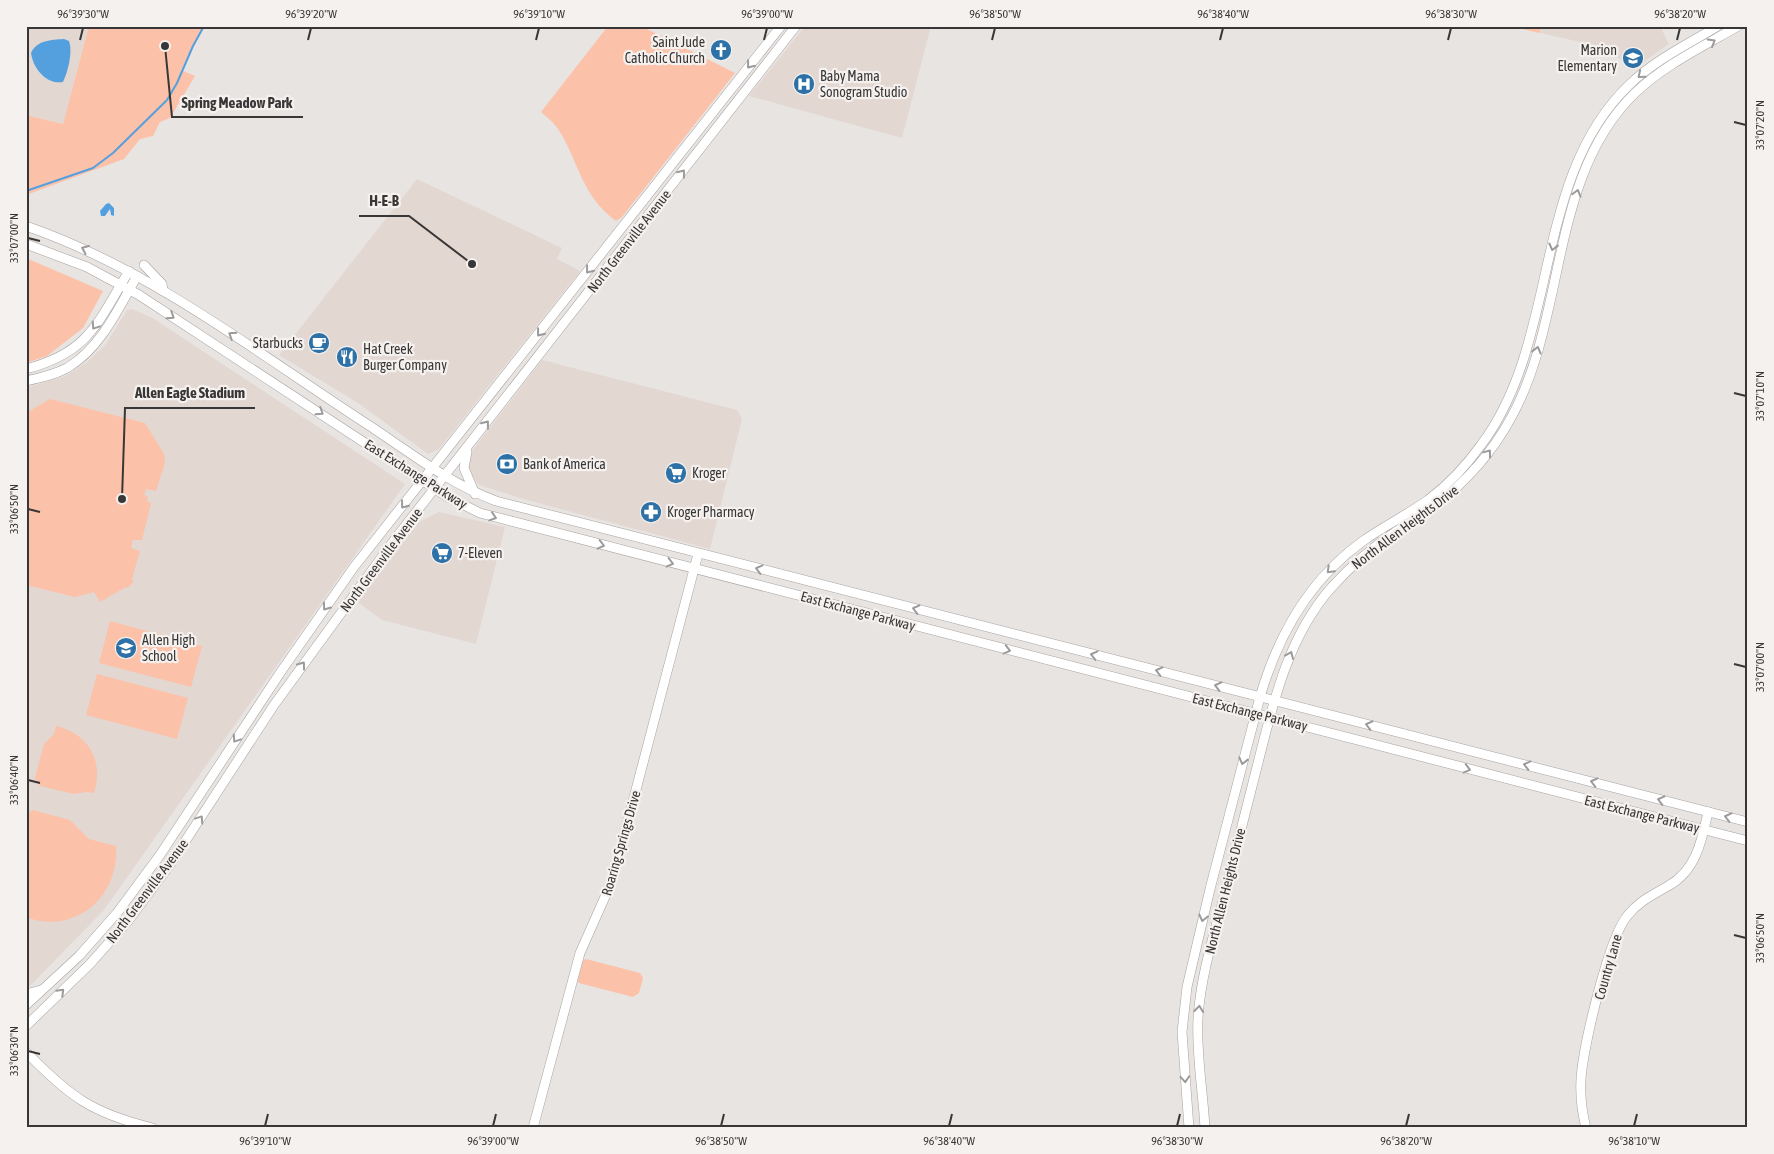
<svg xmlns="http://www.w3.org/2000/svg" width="1774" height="1154" font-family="'Asap Condensed',sans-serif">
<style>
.built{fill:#e3d7d2}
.green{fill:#fbc2a9}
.water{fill:#54a0df}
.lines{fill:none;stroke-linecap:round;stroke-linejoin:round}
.stream{stroke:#54a0df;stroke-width:2}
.secondary-casing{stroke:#a6a2a0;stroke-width:10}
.secondary{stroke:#fff;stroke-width:9}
.oneway{stroke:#9c9a9a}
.ticks{fill:none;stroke:#383636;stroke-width:2}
.labels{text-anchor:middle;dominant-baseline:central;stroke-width:4.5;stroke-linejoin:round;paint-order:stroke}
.poi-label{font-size:14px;fill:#383636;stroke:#f5f1ef;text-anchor:start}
.street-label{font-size:14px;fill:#383636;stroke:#f5f1ef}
.leader{fill:none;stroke:#383636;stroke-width:2}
.callout-dot{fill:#383636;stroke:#f5f1ef;stroke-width:2}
.callout-label{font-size:15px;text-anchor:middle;font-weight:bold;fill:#383636;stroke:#f5f1ef;stroke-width:4.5;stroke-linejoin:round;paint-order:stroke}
.neatline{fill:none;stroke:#383636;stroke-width:2}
.ticks-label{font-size:12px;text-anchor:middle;fill:#383636}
</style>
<rect width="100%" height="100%" fill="#e8e4e2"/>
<!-- built -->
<g class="built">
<polygon points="26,26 89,26 63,124 26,115"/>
<polygon points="805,26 931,26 902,138 749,96"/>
<polygon points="1511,26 1660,26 1669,44 1634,68 1601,47"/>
<polygon points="417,179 562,248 557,259 580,271 439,449 428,454 358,403 279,355"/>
<polygon points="132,309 151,317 405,484 104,910 26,990 26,388 65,376 86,363 106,344 127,310"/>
<polygon points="542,360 737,410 742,419 710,549 523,499 479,485 468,470 469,455"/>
<polygon points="439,512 505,527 476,644 382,620 355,600 419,522"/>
</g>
<!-- green -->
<g class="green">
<polygon points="89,26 204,26 181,70 195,76 170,118 160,122 153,136 140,139 124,159 26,195 26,115 63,124"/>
<path d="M608,26H641L735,73L622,217L616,221C580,194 580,163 558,129C554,123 547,117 541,112Z"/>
<polygon points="1511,26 1541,26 1539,33"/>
<polygon points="26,258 103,291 83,328 47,356 26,363"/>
<polygon points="50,399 145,423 164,454 165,463 156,491 146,489 144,495 148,497 147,501 151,503 142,540 133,540 131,548 140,551 132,579 134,581 128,588 126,587 100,602 94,592 75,597 26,585 26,413"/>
<polygon points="110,621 202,646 191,687 99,663"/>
<polygon points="97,674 188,698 177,739 86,715"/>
<path d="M56,726C89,734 104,761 94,793L87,792L74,794L40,786L35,778L44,744L54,734Z"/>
<path d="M33,810L70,820L89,839L116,846C120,896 75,936 26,917V814Z"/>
<polygon points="586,959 640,973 643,978 639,993 633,997 579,983 577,981 580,962"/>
</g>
<!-- water -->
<g class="water">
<path d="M64,39L69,41C73,52 68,72 63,82C46,85 33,68 31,53C37,40 51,40 64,39Z"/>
<polygon points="109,203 114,208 114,216 111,215 110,209 105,216 101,216 100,211 106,204"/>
</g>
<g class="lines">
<!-- stream -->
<polyline class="stream" points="26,191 93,168 113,153 167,100 177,83 193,46 204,26"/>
<!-- secondary casing -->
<g class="secondary-casing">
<g id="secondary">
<path d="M26,226C153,270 261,356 373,428C413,455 451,484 496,501L1748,822"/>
<polyline points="26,244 87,267 139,295 446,496 480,513 1748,841"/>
<polyline points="144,265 162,284 163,291"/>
<path d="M26,369C90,352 97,323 129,271"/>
<path d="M26,381C40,378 54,375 67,368C101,348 118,309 137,276"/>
<polyline points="467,452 464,468 475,494"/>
<polyline points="26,994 41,990"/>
<polyline points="26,1005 79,956 117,913 160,855 280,673 354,567 781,26"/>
<polyline points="26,1026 90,964 128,921 171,863 274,705 395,539 796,26"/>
<path d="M26,1052C71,1097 91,1113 153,1128"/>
<polyline points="533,1128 580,953 612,881 698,554"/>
<path d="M1189,1128L1182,1032L1187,987L1210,889L1260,697C1278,635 1310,579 1363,541C1384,526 1407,515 1428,500C1448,485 1466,466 1481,445C1561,339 1531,179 1629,85C1655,60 1688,44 1718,26"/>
<path d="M1205,1128C1203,1091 1196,1054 1198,1018C1201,969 1219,920 1230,873C1240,835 1249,797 1259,759C1274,699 1289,636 1331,588C1350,567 1371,548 1394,533C1407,524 1420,517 1432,508C1465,483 1493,452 1512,416C1567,315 1549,176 1635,93C1664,65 1704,46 1738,26"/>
<path d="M1586,1128C1582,1112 1580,1095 1581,1079C1583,1047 1609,936 1628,915C1639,901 1653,895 1668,886C1696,871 1702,840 1708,812"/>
</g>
</g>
<!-- secondary -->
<use href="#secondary" class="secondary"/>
</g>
<!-- one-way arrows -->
<defs><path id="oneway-chevron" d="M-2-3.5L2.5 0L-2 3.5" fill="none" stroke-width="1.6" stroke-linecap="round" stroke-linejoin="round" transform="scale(1.25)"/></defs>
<g class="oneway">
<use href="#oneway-chevron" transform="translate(1712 42) rotate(-30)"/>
<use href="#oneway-chevron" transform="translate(750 65) rotate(128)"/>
<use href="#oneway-chevron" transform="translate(1641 75) rotate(141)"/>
<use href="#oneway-chevron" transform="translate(682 173) rotate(-52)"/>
<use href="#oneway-chevron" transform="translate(1577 193) rotate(-74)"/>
<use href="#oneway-chevron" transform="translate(1553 247) rotate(104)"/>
<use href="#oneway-chevron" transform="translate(85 249) rotate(-156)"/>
<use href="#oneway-chevron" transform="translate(589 270) rotate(128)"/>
<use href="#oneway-chevron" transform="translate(171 316) rotate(33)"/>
<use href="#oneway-chevron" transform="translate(95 326) rotate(124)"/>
<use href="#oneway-chevron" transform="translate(540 333) rotate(128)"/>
<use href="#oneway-chevron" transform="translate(232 335) rotate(-147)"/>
<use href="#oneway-chevron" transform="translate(1537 350) rotate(-76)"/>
<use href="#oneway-chevron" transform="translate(320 412) rotate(33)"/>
<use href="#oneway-chevron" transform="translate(486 424) rotate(-52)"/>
<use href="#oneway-chevron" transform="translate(1488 453) rotate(-53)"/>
<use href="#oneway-chevron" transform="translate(404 505) rotate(128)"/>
<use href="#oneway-chevron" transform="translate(493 517) rotate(18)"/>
<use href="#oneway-chevron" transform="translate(601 545) rotate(14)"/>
<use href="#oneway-chevron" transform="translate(670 563) rotate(14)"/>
<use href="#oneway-chevron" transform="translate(759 569) rotate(-166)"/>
<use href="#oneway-chevron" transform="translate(1330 570) rotate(135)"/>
<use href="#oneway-chevron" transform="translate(326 607) rotate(126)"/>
<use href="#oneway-chevron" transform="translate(916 609) rotate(-166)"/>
<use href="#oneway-chevron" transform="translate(1007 650) rotate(15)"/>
<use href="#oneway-chevron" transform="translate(1094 655) rotate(-166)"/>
<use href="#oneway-chevron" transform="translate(1290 655) rotate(-67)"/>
<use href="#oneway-chevron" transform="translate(302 665) rotate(-54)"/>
<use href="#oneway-chevron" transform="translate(1159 671) rotate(-166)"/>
<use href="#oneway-chevron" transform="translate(1218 686) rotate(-166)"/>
<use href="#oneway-chevron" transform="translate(1369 725) rotate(-166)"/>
<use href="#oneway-chevron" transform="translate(236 739) rotate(124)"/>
<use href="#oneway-chevron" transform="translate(1243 761) rotate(104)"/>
<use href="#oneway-chevron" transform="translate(1527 765) rotate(-166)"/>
<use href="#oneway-chevron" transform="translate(1467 769) rotate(15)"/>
<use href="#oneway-chevron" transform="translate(1594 782) rotate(-166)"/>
<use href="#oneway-chevron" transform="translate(1661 800) rotate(-166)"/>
<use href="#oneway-chevron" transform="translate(1728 817) rotate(-166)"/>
<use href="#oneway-chevron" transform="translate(200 819) rotate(-56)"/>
<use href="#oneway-chevron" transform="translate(1203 918) rotate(103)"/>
<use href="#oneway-chevron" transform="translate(61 992) rotate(-45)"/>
<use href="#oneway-chevron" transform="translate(1199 1009) rotate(-84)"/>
<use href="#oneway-chevron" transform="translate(1185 1079) rotate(86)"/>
</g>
<!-- ticks -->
<path class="ticks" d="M80,40L83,28M308,40L311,28M536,40L539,28M764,40L767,28M992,40L995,28M1220,40L1223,28M1448,40L1451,28M1677,40L1680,28M1734,122L1746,125M28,238L40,241M1734,393L1746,396M28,509L40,512M1734,664L1746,667M28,780L40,783M1734,935L1746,938M28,1051L40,1054M265,1126L268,1114M493,1126L496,1114M721,1126L724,1114M949,1126L952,1114M1177,1126L1180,1114M1406,1126L1409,1114M1634,1126L1637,1114"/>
<!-- icons -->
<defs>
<g id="church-disc" transform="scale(1.125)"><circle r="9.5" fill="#2e71a6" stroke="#f5f1ef"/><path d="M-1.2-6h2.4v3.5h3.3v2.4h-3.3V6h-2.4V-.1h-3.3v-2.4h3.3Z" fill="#fff"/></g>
<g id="school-disc" transform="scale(1.125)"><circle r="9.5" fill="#2e71a6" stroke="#f5f1ef"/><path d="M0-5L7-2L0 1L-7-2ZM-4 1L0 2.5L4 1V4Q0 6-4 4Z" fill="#fff"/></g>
<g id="hospital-disc" transform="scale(1.125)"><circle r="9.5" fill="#2e71a6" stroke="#f5f1ef"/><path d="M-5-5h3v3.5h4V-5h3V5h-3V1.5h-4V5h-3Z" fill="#fff"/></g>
<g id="cafe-disc" transform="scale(1.125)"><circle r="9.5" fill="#2e71a6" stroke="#f5f1ef"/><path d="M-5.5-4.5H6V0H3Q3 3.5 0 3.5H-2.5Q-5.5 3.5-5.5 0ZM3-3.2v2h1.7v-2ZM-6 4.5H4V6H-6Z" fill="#fff"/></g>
<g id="restaurant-disc" transform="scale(1.125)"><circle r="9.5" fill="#2e71a6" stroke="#f5f1ef"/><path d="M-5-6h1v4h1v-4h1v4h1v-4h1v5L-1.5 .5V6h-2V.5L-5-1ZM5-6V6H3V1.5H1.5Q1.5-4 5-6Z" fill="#fff"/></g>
<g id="bank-disc" transform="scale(1.125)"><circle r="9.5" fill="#2e71a6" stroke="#f5f1ef"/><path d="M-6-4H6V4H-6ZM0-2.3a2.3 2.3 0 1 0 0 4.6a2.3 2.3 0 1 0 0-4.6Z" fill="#fff"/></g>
<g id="supermarket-disc" transform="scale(1.125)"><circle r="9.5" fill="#2e71a6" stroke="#f5f1ef"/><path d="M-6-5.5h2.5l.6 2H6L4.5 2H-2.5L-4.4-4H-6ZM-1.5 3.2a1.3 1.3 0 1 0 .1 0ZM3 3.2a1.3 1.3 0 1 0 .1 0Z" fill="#fff"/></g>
<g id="pharmacy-disc" transform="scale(1.125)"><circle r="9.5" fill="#2e71a6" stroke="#f5f1ef"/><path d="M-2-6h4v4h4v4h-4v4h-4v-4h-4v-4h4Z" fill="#fff"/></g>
</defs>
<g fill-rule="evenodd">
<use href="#church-disc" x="721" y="50"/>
<use href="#school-disc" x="1633" y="58"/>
<use href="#hospital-disc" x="804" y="84"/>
<use href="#cafe-disc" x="319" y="343"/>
<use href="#restaurant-disc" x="347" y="357"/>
<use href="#bank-disc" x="507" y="464"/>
<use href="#supermarket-disc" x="676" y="473"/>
<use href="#pharmacy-disc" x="651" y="512"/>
<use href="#supermarket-disc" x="442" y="553"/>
<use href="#school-disc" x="126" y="648"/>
</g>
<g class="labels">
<!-- poi labels -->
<g class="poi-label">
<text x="705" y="42" text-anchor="end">Saint Jude<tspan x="705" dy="16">Catholic Church</tspan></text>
<text x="1617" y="50" text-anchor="end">Marion<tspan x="1617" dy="16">Elementary</tspan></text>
<text x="820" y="76">Baby Mama<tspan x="820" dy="16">Sonogram Studio</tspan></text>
<text x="303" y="343" text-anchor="end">Starbucks</text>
<text x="363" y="349">Hat Creek<tspan x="363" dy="16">Burger Company</tspan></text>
<text x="523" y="464">Bank of America</text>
<text x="692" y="473">Kroger</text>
<text x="667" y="512">Kroger Pharmacy</text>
<text x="458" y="553">7-Eleven</text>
<text x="142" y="640">Allen High<tspan x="142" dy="16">School</tspan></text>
</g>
<!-- street labels -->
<g class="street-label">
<text transform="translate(629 241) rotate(-52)">North Greenville Avenue</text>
<text transform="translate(416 474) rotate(32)">East Exchange Parkway</text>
<text transform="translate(1405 527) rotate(-37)">North Allen Heights Drive</text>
<text transform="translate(381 560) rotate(-53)">North Greenville Avenue</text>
<text transform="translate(858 611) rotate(15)">East Exchange Parkway</text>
<text transform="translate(1250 712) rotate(14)">East Exchange Parkway</text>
<text transform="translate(1642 814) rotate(14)">East Exchange Parkway</text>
<text transform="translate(621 843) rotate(-74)">Roaring Springs Drive</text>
<text transform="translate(147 891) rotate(-53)">North Greenville Avenue</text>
<text transform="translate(1225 891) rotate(-76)">North Allen Heights Drive</text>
<text transform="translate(1608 967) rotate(-74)">Country Lane</text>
</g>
</g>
<!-- callouts -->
<path class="leader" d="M165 46L172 117H303M472 264L409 216H359M122 499L125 408H255"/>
<g class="callout-dot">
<circle cx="165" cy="46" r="5"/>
<circle cx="472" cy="264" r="5"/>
<circle cx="122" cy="499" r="5"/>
</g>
<g class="callout-label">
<text x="237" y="108">Spring Meadow Park</text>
<text x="384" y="206">H-E-B</text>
<text x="190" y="398">Allen Eagle Stadium</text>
</g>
<!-- border -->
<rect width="1774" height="1154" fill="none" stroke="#f5f1ef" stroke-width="55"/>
<rect x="28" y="28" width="1718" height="1098" class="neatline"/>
<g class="ticks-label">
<text x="83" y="18">96°39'30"W</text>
<text x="311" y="18">96°39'20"W</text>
<text x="539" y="18">96°39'10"W</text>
<text x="767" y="18">96°39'00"W</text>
<text x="995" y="18">96°38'50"W</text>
<text x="1223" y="18">96°38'40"W</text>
<text x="1451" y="18">96°38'30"W</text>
<text x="1680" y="18">96°38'20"W</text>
<text transform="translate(1760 125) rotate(-90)" y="4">33°07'20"N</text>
<text transform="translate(14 238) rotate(-90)" y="4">33°07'00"N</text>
<text transform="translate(1760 396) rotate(-90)" y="4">33°07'10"N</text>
<text transform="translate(14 509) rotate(-90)" y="4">33°06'50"N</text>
<text transform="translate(1760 667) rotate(-90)" y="4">33°07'00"N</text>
<text transform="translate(14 780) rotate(-90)" y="4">33°06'40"N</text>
<text transform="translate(1760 938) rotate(-90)" y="4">33°06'50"N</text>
<text transform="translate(14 1051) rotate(-90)" y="4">33°06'30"N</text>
<text x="265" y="1145">96°39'10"W</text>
<text x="493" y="1145">96°39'00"W</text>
<text x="721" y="1145">96°38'50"W</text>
<text x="949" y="1145">96°38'40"W</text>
<text x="1177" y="1145">96°38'30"W</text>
<text x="1406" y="1145">96°38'20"W</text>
<text x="1634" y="1145">96°38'10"W</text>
</g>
</svg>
